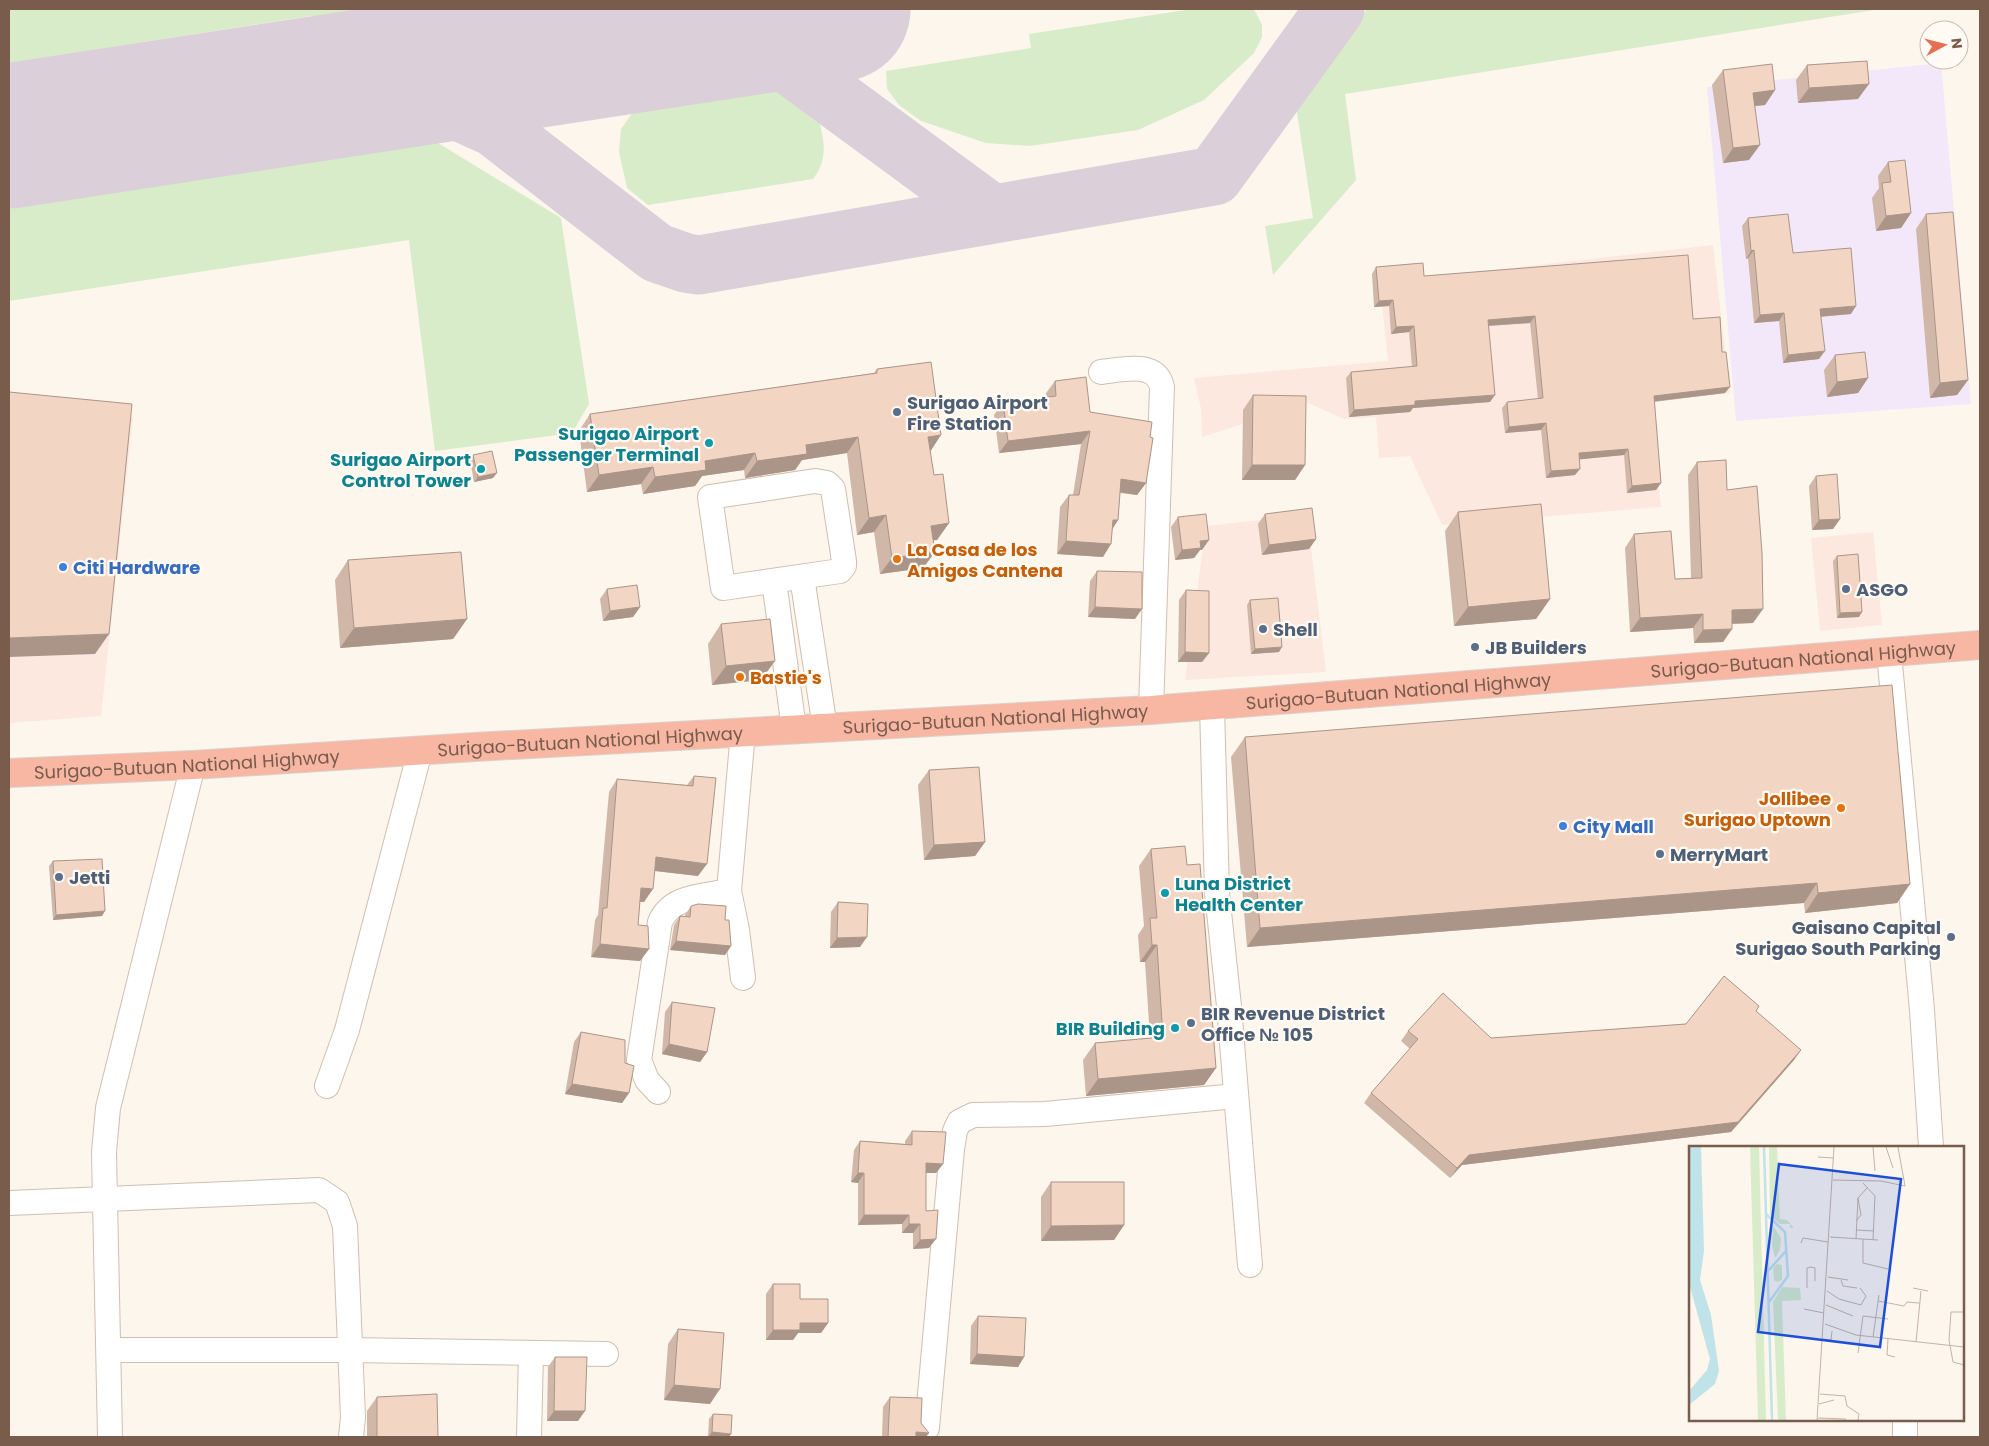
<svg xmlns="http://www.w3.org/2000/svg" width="1989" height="1446" font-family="Poppins,sans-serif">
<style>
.commercial{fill:#fde8e0}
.education{fill:#f3e8fa}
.green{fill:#d8ecc9}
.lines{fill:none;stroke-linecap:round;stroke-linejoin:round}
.taxiway{stroke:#dbcfda;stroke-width:59}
.runway{stroke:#dbcfda;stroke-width:145}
.minor-casing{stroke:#d1beb0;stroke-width:26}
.highway-casing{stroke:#dad1cd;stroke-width:30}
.minor{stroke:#fff;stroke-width:24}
.highway{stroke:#f7b7a3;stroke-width:28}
.wall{fill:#d1b7a8}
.shaded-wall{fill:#aa9588}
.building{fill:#f3d5c3;stroke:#aa9588}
.service-dot{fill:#5c6f8a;stroke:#fffaf3;stroke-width:2}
.culture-dot{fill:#0f9aa8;stroke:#fffaf3;stroke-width:2}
.food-dot{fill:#e8710a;stroke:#fffaf3;stroke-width:2}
.shop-dot{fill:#3f7fe0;stroke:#fffaf3;stroke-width:2}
.labels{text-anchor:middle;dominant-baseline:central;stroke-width:4.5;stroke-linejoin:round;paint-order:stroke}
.service-label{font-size:18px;font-weight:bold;fill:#4e5e75;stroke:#fffaf3;text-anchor:start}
.culture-label{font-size:18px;font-weight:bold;fill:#0d838f;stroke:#fffaf3;text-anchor:end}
.food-label{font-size:18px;font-weight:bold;fill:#c56008;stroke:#fffaf3;text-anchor:start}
.shop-label{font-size:18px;font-weight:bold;fill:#366cbe;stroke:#fffaf3;text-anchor:start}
.street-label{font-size:18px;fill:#7a5c4d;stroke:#fffaf3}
.inset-river{fill:none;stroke:#bfe3e8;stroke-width:2.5}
.inset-road{fill:none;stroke:#c5b3a7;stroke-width:1}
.view{fill:#1d4ed8;fill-opacity:0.15;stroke:#1d4ed8;stroke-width:2.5}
.inset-edge{fill:none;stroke:#7a5c4d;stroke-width:2.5}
</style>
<rect width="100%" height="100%" fill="#fdf6ec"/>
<!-- commercial -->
<g class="commercial">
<polygon points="1713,245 1730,393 1649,402 1661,507 1442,525 1410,456 1379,458 1376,417 1344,419 1308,403 1202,437 1201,409 1194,378 1388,361 1380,283"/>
<polygon points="9,406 133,417 101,716 9,723"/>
<polygon points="1307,515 1326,672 1185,680 1206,526"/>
<polygon points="1873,532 1882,625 1820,631 1811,538"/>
</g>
<!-- education -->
<polygon class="education" points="1941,63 1971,404 1736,421 1707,87"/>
<!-- green -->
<g class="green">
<polygon points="9,9 502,9 315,37 311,16 9,63"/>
<polygon points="1192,9 1254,9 1262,25 1262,37 1254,53 1204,100 1138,130 1030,146 986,143 921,121 899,105 887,89 886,71 1031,48 1029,34"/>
<polygon points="1367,9 1880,9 1345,94 1356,180 1273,275 1265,226 1313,218 1296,106"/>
<path d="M772,88L820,124C825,146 827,160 813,179L648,205L627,188L619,152L621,129L635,109Z"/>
<polygon points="373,131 376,149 433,140 561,218 589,404 572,433 435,451 409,240 9,301 9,209 336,158 333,137"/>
</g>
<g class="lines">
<!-- taxiway -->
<g class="taxiway">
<polyline points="735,25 992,214"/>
<polyline points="370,80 423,95 494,127 657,253 686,263 699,265 1214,176 1335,9"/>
</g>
<!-- runway -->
<polyline class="runway" points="9,136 838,9"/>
<!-- minor casing -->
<g class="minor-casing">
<g id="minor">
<path d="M1101,372C1121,370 1156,360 1162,387L1151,710"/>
<polygon points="815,481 827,483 833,489 844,561 844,566 840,571 723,588 710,497"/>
<polyline points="802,577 825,728"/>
<polyline points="774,581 794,729"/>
<polyline points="1889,653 1922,1010 1931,1147"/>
<polyline points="1212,706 1217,893 1229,1006 1250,1265"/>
<polyline points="743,978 737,930 729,891 743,732"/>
<polyline points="327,1086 347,1030 420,751"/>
<path d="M658,1092L647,1080L639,1060L660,922C672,895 702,897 729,891"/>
<polyline points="9,1203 319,1190 337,1202 345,1226 353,1417 351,1437"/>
<polyline points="109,1350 349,1350 606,1354"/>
<polyline points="927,1428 952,1149 955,1131 959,1122 973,1115 1045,1114 1236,1096"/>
<polyline points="110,1437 104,1152 108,1108 193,765"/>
<polyline points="529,1437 531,1353"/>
<polyline points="1905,1437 1905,1420"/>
</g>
</g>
<!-- highway casing -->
<g class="highway-casing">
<g id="highway">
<path id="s1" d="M9,773L193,765L475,747L1151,710L1980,645"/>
</g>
</g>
<!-- minor -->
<use href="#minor" class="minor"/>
<!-- highway -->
<use href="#highway" class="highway"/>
</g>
<!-- wall -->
<g class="wall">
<polygon points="1807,65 1858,99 1798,103 1796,80"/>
<polygon points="1723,70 1775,90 1765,105 1755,106 1749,160 1723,163 1712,85"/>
<polygon points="1888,162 1911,213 1901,228 1876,231 1872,198 1879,188 1878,176"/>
<polygon points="1926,214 1968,380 1957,395 1930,398 1916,229"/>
<polygon points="1748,218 1793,253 1851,314 1821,317 1819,359 1783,363 1779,321 1754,323 1748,258 1746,259 1742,226"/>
<polygon points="1376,267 1424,276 1693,319 1725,393 1654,402 1661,483 1656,490 1627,493 1624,455 1579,459 1575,475 1546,478 1541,430 1505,433 1502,408 1507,402 1538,399 1530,323 1489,326 1490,402 1413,408 1410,412 1349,417 1346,378 1351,372 1412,367 1409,332 1391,334 1389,306 1374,307 1372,274"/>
<polygon points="1835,355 1868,378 1858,393 1827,397 1824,370"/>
<polygon points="877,369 930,451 934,475 949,523 937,540 933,540 935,552 923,568 880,574 874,532 857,535 847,453 802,460 795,470 745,478 744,470 702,476 695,486 643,494 641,484 587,492 579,431 590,414 874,373"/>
<polygon points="1055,381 1090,412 1150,437 1146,483 1137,495 1120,493 1118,520 1112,529 1103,557 1057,554 1060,507 1069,495 1073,495 1081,444 999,453 994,415 1003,402 1046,397 1046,393"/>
<polygon points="1253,395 1305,465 1295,480 1242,480 1243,410"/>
<polygon points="473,455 493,478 474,482 470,460"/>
<polygon points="1697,462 1727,490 1753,623 1732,624 1732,629 1723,642 1694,643 1693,628 1630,632 1625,548 1634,534 1675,579 1691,578 1688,475"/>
<polygon points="1816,476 1840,519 1833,529 1812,530 1809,486"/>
<polygon points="1458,512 1550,599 1536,619 1454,626 1445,531"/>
<polygon points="1265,514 1316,539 1309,549 1262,555 1258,524"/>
<polygon points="1178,517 1202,550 1200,550 1194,558 1175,560 1171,527"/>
<polygon points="1837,556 1859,617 1837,618 1833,561"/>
<polygon points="348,560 467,619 453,639 340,648 335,580"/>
<polygon points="1097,571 1135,619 1088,617 1090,581"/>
<polygon points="607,589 640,607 633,617 603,621 600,599"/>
<polygon points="1186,590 1209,653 1202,662 1178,662 1179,600"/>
<polygon points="1250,600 1279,652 1251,654 1247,605"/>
<polygon points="721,624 761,680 712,685 708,644"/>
<polygon points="1245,737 1910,884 1897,903 1805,913 1804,903 1247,947 1231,757"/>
<polygon points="929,770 985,842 975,856 924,860 918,785"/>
<polygon points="694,776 698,876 655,871 644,902 640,902 638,925 649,949 640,961 591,957 595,920 598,915 609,792 617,779 687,785"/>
<polygon points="1151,849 1187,865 1216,1068 1204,1085 1086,1096 1083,1060 1095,1043 1150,1038 1145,962 1140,962 1138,935 1144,926 1139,866"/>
<polygon points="53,861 102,916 53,920 49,866"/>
<polygon points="838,902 860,947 830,948 831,912"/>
<polygon points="691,906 725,920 731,946 725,955 670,950 674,925 680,916 685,917 685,915"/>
<polygon points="672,1002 707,1052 700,1062 662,1054 665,1012"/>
<polygon points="1759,1006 1756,1011 1794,1060 1731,1132 1462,1165 1450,1178 1364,1103 1371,1093 1410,1049 1401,1041 1408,1031 1491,1038 1686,1024"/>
<polygon points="581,1032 625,1063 629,1093 622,1103 565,1094 574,1042"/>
<polygon points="912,1131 943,1164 936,1173 926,1173 926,1211 929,1248 913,1249 913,1233 902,1233 902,1224 858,1225 858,1183 851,1182 854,1150 860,1141 905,1144 905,1141"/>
<polygon points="1051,1182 1124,1225 1114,1240 1041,1241 1041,1197"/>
<polygon points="773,1284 800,1299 828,1323 821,1333 798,1333 793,1340 766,1340 766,1294"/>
<polygon points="978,1316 1024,1357 1018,1367 970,1364 971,1326"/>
<polygon points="678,1329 710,1404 664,1400 668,1344"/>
<polygon points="555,1357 578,1421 547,1421 548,1367"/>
<polygon points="377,1397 438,1437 367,1437 367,1411"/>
<polygon points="890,1397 921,1423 926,1437 882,1437 883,1407"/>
<polygon points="713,1414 729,1437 708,1437 709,1419"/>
</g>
<!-- shaded-wall -->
<g class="shaded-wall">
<polygon points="1869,84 1858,99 1798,103 1809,88"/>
<polygon points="1775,90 1765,105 1743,107 1753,93"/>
<polygon points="1760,145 1749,160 1723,163 1733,148"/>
<polygon points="1911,213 1901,228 1876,231 1886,216"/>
<polygon points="1754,250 1748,258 1746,259 1751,251"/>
<polygon points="1393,300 1389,306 1374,307 1379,301"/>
<polygon points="1856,306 1851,314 1814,317 1820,309"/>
<polygon points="1784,313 1779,321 1754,323 1760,315"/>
<polygon points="1535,316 1530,323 1484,326 1488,320"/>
<polygon points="1414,326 1409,332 1391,334 1396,327"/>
<polygon points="1825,351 1819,359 1783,363 1788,355"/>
<polygon points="1868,378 1858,393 1827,397 1837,382"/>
<polygon points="1968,380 1957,395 1930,398 1940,383"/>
<polygon points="1730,387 1725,393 1649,402 1654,396"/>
<polygon points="1495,395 1490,402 1413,408 1410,412 1349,417 1354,410 1415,401"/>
<polygon points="1546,423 1541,430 1505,433 1509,427"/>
<polygon points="1090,431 1081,444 999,453 1008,441"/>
<polygon points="941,435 930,452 928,437"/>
<polygon points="858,437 847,453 802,460 795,470 745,478 757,461 806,445"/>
<polygon points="1628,449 1624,455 1574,460 1579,453"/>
<polygon points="755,453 744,470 702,476 695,486 643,494 655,477 705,461"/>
<polygon points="1252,465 1305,465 1295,480 1242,480"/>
<polygon points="653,467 641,484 587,492 599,475"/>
<polygon points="1580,469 1575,475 1546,478 1551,471"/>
<polygon points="497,473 493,478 474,482 478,477"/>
<polygon points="1121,479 1146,483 1137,495 1112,491"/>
<polygon points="1661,483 1656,490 1627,493 1632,486"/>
<polygon points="886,515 874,532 857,535 869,518"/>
<polygon points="1840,519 1833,529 1812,530 1819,520"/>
<polygon points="1113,520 1118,520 1110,533"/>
<polygon points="949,523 937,540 919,542 931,526"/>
<polygon points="1316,539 1309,549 1262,555 1269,545"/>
<polygon points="1209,540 1202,550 1200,550 1194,558 1175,560 1182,550 1200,541"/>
<polygon points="1066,541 1111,544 1103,557 1057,554"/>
<polygon points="935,552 923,568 880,574 892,558"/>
<polygon points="1550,599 1536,619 1454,626 1468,607"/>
<polygon points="640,607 633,617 603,621 610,611"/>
<polygon points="1095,607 1142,609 1135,619 1088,617"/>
<polygon points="1763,609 1753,623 1722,624 1732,610"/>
<polygon points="1862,612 1859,617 1837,618 1840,613"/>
<polygon points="1703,614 1693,628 1630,632 1640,618"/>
<polygon points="467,619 453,639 340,648 354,628"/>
<polygon points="1732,629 1723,642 1694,643 1703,630"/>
<polygon points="109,634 95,654 9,657 9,638"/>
<polygon points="1282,647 1279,652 1251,654 1255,649"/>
<polygon points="1185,652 1209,653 1202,662 1178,662"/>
<polygon points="775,661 761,680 712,685 726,666"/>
<polygon points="985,842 975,856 924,860 934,845"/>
<polygon points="656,857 707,864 698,876 647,870"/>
<polygon points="1817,883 1804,903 1247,947 1260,928"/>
<polygon points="1910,884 1897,903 1805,913 1818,893"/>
<polygon points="641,888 653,889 644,902 632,901"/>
<polygon points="105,911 102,916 53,920 56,915"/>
<polygon points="867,937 860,947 830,948 837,938"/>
<polygon points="676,941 731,946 725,955 670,950"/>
<polygon points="600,944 649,949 640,961 591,957"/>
<polygon points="1152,945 1157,945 1145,962 1140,962"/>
<polygon points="669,1044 707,1052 700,1062 662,1054"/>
<polygon points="1801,1050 1794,1060 1731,1132 1462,1165 1450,1178 1457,1168 1469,1155"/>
<polygon points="1216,1068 1204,1085 1086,1096 1098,1079"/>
<polygon points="572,1084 629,1093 622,1103 565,1094"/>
<polygon points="926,1163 943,1164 936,1173 919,1173"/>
<polygon points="858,1173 864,1173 858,1183 851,1182"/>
<polygon points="864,1215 909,1215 902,1224 858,1225"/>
<polygon points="909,1224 920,1224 913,1233 902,1233"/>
<polygon points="1124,1225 1114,1240 1041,1241 1051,1226"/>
<polygon points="936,1239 929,1248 913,1249 920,1240"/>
<polygon points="800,1323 828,1323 821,1333 798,1333 793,1340 766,1340 773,1330"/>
<polygon points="977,1354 1024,1357 1018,1367 970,1364"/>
<polygon points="674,1385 720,1389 710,1404 664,1400"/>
<polygon points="554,1411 585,1411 578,1421 547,1421"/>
<polygon points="712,1432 731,1434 729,1437 708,1437"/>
<polygon points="916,1432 929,1433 926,1437 913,1437"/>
</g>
<!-- building -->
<g class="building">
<polygon points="1867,61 1869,84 1809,88 1807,65"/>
<polygon points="1772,64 1775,90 1753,93 1760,145 1733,148 1723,70"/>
<polygon points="1905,160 1911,213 1886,216 1882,183 1891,182 1888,162"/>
<polygon points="1953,212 1968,380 1940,383 1926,214"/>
<polygon points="1788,214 1793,253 1851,248 1856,306 1820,309 1825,351 1788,355 1784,313 1760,315 1754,250 1751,251 1748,218"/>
<polygon points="1688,255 1693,319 1720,317 1722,352 1726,352 1730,387 1654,396 1661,483 1632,486 1628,449 1579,453 1580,469 1551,471 1546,423 1509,427 1507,402 1543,398 1535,316 1488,320 1495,395 1415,401 1415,405 1354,410 1351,372 1417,366 1414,326 1396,327 1393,300 1379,301 1376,267 1423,263 1424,276"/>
<polygon points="1865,352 1868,378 1837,382 1835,355"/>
<polygon points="931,362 941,435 928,437 934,475 943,474 949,523 931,526 935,552 892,558 886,515 869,518 858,437 806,445 807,454 757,461 755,453 705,461 706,470 655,477 653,467 599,475 590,414 877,373 877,369"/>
<polygon points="1086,377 1090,412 1152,422 1150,437 1153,438 1146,483 1121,479 1118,520 1113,520 1111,544 1066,541 1069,495 1079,495 1090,431 1008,441 1003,402 1056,396 1055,381"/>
<polygon points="9,392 132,404 109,634 9,638"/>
<polygon points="1253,395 1306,396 1305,465 1252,465"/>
<polygon points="492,451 497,473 478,477 473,455"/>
<polygon points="1726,460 1727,490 1757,486 1762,553 1763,609 1732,610 1732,629 1703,630 1703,614 1640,618 1634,534 1671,531 1675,579 1702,578 1697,462"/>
<polygon points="1837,474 1840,519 1819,520 1816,476"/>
<polygon points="1541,504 1550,599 1468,607 1458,512"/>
<polygon points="1312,508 1316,539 1269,545 1265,514"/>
<polygon points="1206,514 1209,540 1200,541 1201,548 1182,550 1178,517"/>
<polygon points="461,552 467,619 354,628 348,560"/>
<polygon points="1858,554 1862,612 1840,613 1837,556"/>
<polygon points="1097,571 1142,572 1142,609 1095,607"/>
<polygon points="637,585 640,607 610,611 607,589"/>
<polygon points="1186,590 1209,591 1209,653 1185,652"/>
<polygon points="1278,598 1282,647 1255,649 1250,600"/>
<polygon points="770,619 775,661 726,666 721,624"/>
<polygon points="1892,685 1910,884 1818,893 1817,883 1260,928 1245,737"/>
<polygon points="979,767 985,842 934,845 929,770"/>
<polygon points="694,776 716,778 707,864 656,857 653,889 641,888 638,925 648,926 649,949 600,944 603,908 607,908 617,779 693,786"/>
<polygon points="1185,846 1187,865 1200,864 1216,1068 1098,1079 1095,1043 1163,1037 1157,945 1152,945 1150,918 1157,918 1151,849"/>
<polygon points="102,859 105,911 56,915 53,861"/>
<polygon points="838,902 868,904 867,937 837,938"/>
<polygon points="698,904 726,906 725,920 729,920 731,946 676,941 680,916 690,917 691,906"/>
<polygon points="1724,976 1759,1006 1756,1011 1801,1050 1738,1122 1469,1155 1457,1168 1371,1093 1418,1039 1408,1031 1443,993 1491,1038 1686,1024"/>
<polygon points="672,1002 715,1008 707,1052 669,1044"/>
<polygon points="581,1032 625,1040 625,1063 634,1066 629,1093 572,1084"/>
<polygon points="912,1131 946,1132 943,1164 926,1163 926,1211 938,1210 936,1239 920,1240 920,1224 909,1224 909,1215 864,1215 864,1173 858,1173 860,1141 912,1145"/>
<polygon points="1051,1182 1124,1182 1124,1225 1051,1226"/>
<polygon points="773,1284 800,1284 800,1299 828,1299 828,1323 800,1323 800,1330 773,1330"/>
<polygon points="978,1316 1026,1318 1024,1357 977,1354"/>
<polygon points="678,1329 724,1333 720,1389 674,1385"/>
<polygon points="555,1357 587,1357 585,1411 554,1411"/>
<polygon points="437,1394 438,1437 377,1437 377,1397"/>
<polygon points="890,1397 922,1398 921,1423 929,1433 916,1432 916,1437 883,1437 888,1437"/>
<polygon points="713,1414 732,1415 731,1434 712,1432"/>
</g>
<!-- markers -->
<g class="service-dot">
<circle cx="897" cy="412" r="5"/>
<circle cx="1846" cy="589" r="5"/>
<circle cx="1263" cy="629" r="5"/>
<circle cx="1475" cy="647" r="5"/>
<circle cx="1660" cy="854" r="5"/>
<circle cx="59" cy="877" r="5"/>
<circle cx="1951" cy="937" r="5"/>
<circle cx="1191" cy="1023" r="5"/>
</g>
<g class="culture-dot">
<circle cx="709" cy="443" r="5"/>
<circle cx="481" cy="469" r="5"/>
<circle cx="1165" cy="893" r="5"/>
<circle cx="1175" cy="1028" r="5"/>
</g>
<g class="food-dot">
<circle cx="897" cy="559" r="5"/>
<circle cx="740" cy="677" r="5"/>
<circle cx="1841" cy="808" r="5"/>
</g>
<g class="shop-dot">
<circle cx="63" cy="567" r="5"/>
<circle cx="1563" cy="826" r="5"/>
</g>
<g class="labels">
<!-- service labels -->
<g class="service-label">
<text x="907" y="402">Surigao Airport<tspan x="907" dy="21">Fire Station</tspan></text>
<text x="1856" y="589">ASGO</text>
<text x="1273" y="629">Shell</text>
<text x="1485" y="647">JB Builders</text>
<text x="1670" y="854">MerryMart</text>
<text x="69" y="877">Jetti</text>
<text x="1941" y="927" text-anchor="end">Gaisano Capital<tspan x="1941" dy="21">Surigao South Parking</tspan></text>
<text x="1201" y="1013">BIR Revenue District<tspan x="1201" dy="21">Office № 105</tspan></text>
</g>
<!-- culture labels -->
<g class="culture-label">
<text x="699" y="433">Surigao Airport<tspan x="699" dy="21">Passenger Terminal</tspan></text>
<text x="471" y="459">Surigao Airport<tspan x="471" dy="21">Control Tower</tspan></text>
<text x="1175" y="883" text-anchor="start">Luna District<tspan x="1175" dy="21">Health Center</tspan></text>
<text x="1165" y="1028">BIR Building</text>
</g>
<!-- food labels -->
<g class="food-label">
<text x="907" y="549">La Casa de los<tspan x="907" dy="21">Amigos Cantena</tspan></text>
<text x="750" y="677">Bastie's</text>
<text x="1831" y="798" text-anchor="end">Jollibee<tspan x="1831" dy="21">Surigao Uptown</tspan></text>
</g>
<!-- shop labels -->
<g class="shop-label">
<text x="73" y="567">Citi Hardware</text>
<text x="1573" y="826">City Mall</text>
</g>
<!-- street labels -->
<g class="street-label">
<text stroke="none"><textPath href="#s1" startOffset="1798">Surigao-Butuan National Highway</textPath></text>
<text stroke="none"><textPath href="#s1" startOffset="1392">Surigao-Butuan National Highway</textPath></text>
<text stroke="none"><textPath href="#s1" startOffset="988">Surigao-Butuan National Highway</textPath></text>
<text stroke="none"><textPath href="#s1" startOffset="582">Surigao-Butuan National Highway</textPath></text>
<text stroke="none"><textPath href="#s1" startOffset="178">Surigao-Butuan National Highway</textPath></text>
</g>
</g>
<!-- overview -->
<g transform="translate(1689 1146)">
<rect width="275" height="275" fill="#fdf6ec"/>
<path d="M61,1H70L77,274H69ZM80,1H88L91,73L98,74L105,82H101V78H91L81,69ZM84,80L92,92L91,104L86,112L83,100ZM88,118L93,119V134L88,136L85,134L84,122ZM93,141L111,142L112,154L93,155L97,274H89L84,156Z" fill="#d8ecc9"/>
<path d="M0,1H12L15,105L11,134L22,169L30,225L26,238L0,259V245L18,224L21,213L1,141Z" fill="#bfe3e8"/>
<path class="inset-river" d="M75,1L83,274M77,68L96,86L99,130L80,156M79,125L97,105"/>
<path class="inset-road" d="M184,1L186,25M197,1L204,22M129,11L145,12M144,34L192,35L216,40L209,1M174,37L186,50L184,94M167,75L172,69L169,52M167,84L185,85M141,91L189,94M167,93L169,52L178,42M174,93V117L199,123M112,97L114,92L139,96M122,121L126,122V135M139,131L159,134M152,134L154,140L168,142M118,142V122L122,121M224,142L239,145M138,145L150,153L172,159L177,150L171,142M189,155L215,160L218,156L230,157M137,159L164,170M115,163L135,167M275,166H262L260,194L264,216L275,219M136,178L167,189L275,201M184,191L190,149M134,193L142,194L143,185M199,193L198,209L206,211M227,196L232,145M169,207L174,170L199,173M131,248L156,250L158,260L170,268L169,274M130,258L145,254M129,272L157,273M128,274L145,1"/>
<path class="view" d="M90,18L212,33L191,201L69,186Z"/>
<rect width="275" height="275" class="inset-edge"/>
</g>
<!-- border -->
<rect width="1989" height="1446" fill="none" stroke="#7a5c4d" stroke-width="20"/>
<!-- north arrow -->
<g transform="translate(1944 45) rotate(83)"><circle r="24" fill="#fffaf3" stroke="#cabbb1"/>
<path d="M0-4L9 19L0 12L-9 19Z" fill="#e76f51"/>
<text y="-8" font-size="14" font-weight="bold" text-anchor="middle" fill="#7a5c4d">N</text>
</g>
</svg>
